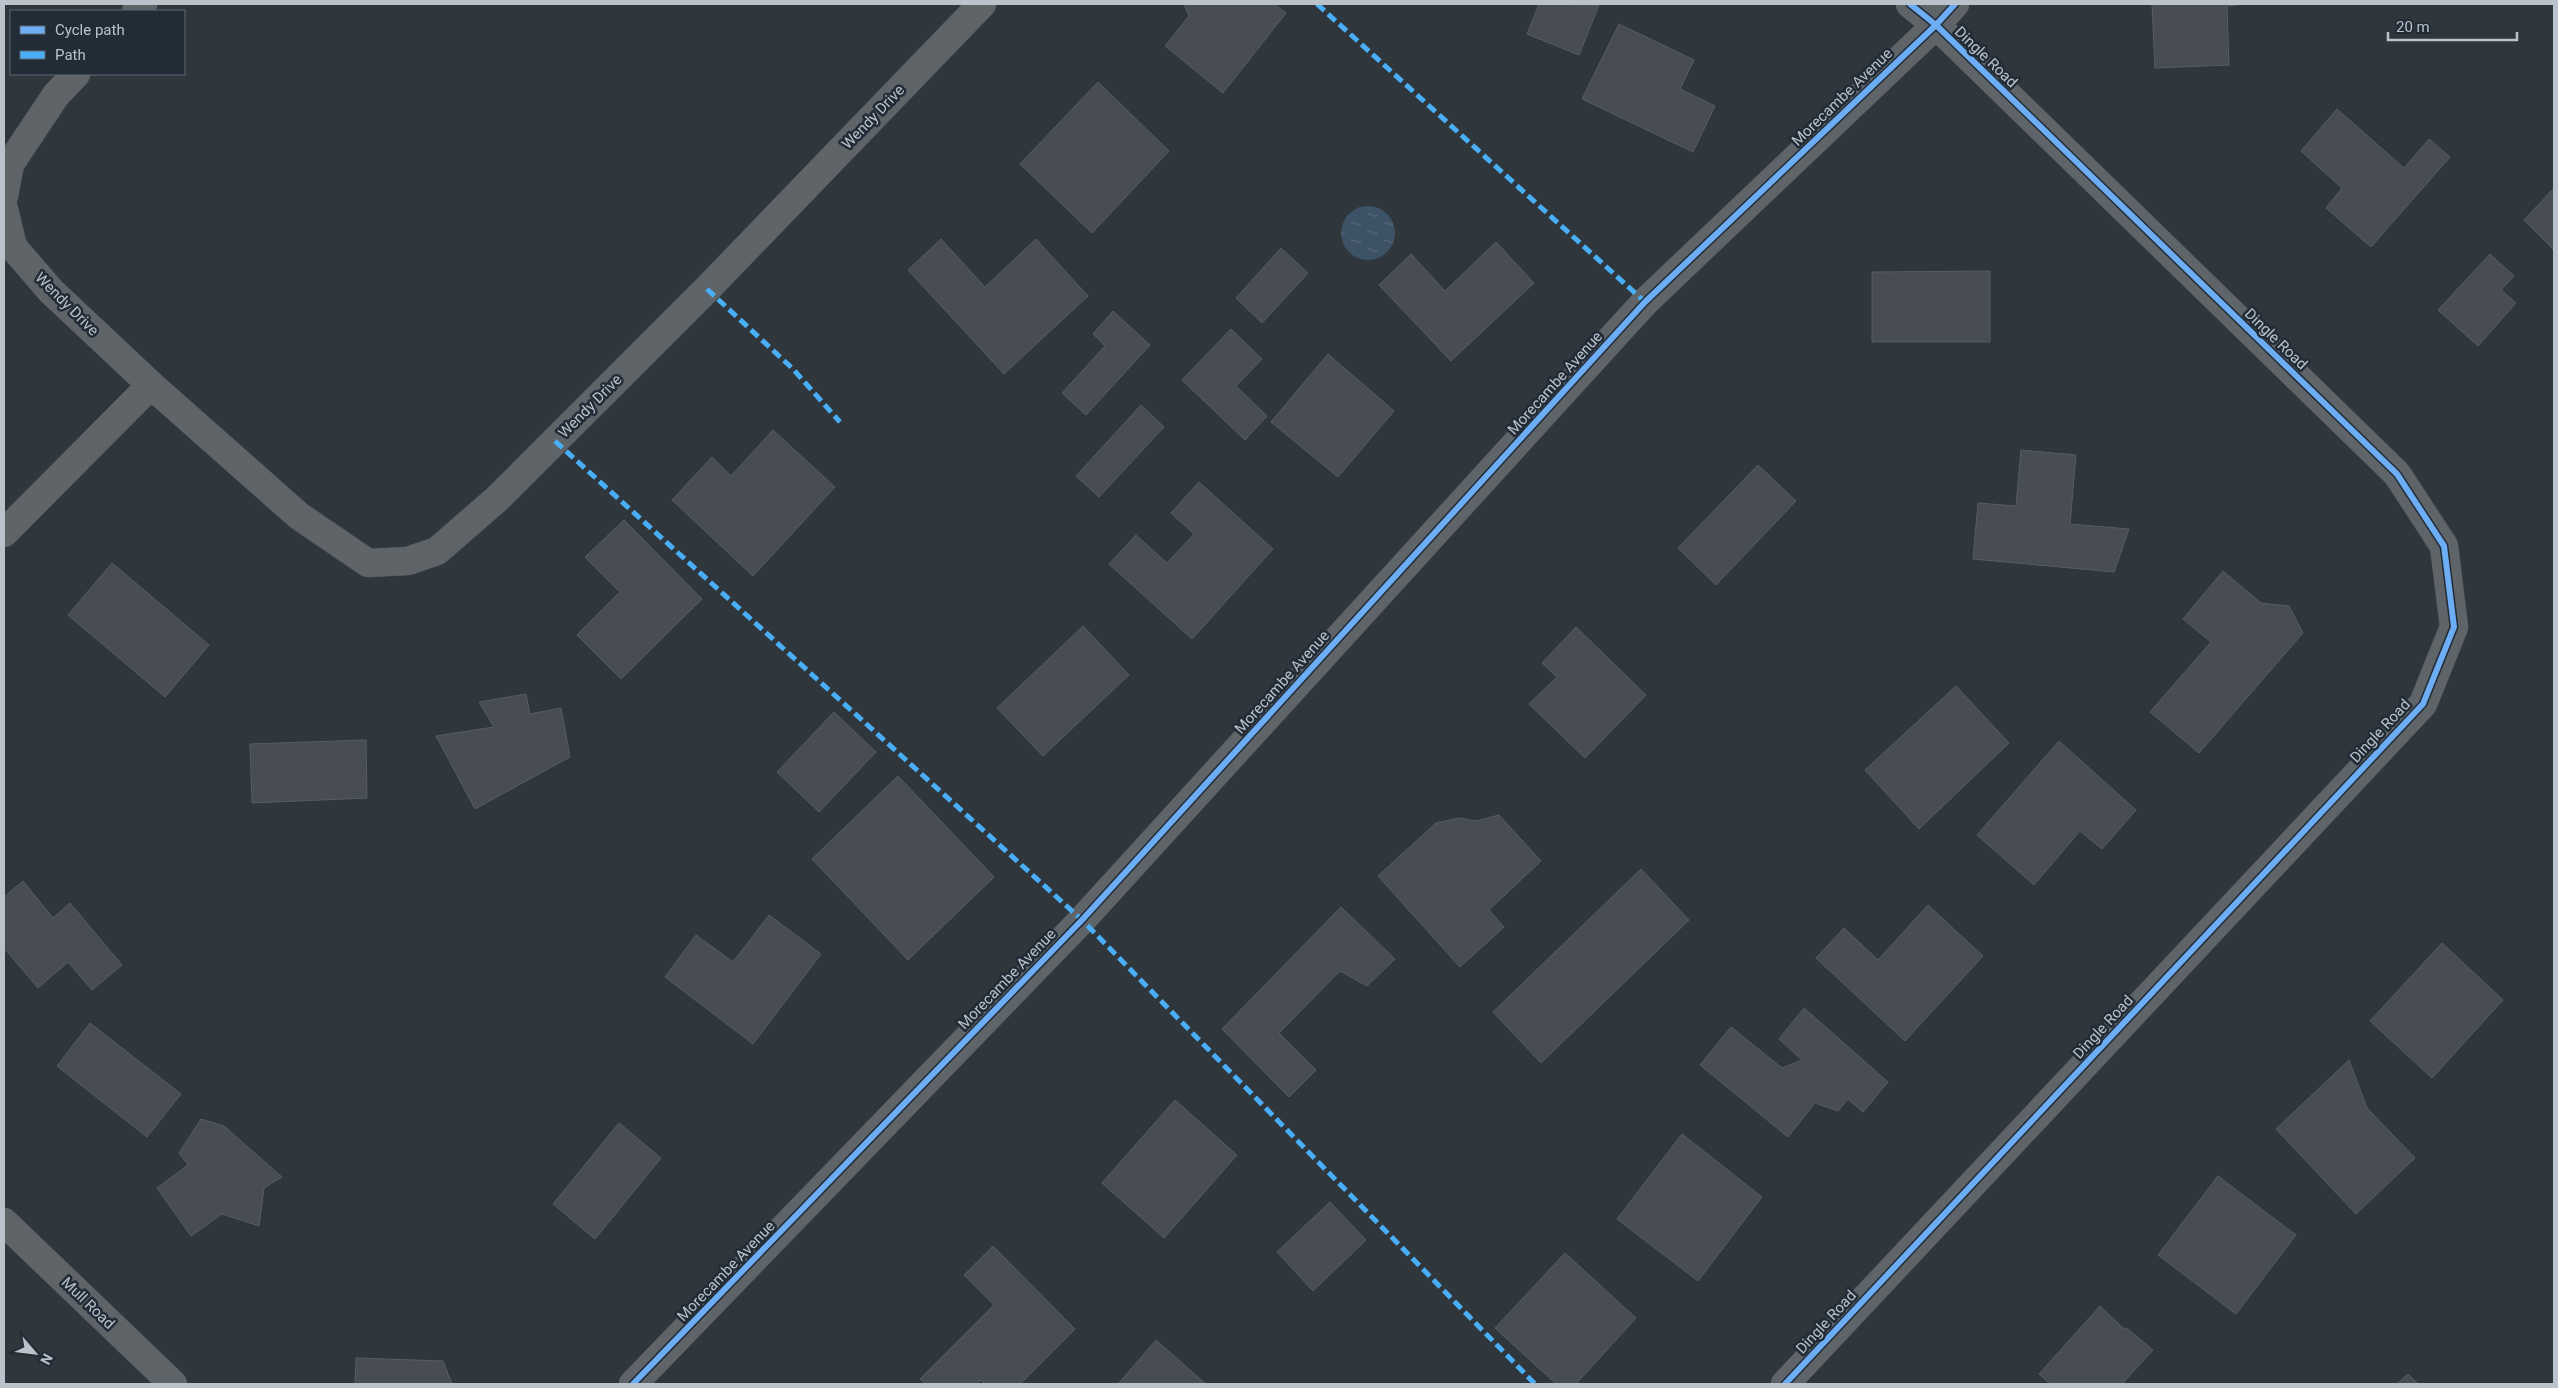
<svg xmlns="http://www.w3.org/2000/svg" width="2558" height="1388" font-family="Roboto,sans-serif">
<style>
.water{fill:url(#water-ripples)}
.building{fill:#474d52;stroke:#575d63}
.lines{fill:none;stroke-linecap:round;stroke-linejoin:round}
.minor-casing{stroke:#4d5257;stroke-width:29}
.minor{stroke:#5f6469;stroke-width:28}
.quiet{stroke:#49aef6;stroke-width:5;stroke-dasharray:10 5;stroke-linecap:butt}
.cycleway-casing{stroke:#222c37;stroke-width:9}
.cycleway{stroke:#6dadf4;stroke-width:6}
.labels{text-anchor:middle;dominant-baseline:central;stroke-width:5;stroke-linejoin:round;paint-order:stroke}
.street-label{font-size:15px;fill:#bac2cb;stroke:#222c37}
</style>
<defs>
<pattern id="water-ripples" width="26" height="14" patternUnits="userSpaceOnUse" patternTransform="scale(1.25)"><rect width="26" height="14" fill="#3e5266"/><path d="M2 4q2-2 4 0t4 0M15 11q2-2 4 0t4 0" fill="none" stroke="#58697b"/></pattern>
</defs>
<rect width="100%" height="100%" fill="#2f363c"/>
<!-- water -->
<circle class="water" cx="1368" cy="233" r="27"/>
<!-- building -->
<g class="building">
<polygon points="1184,4 1274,4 1286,13 1223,93 1165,46 1189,16"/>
<polygon points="1539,4 1599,5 1579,55 1527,34"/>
<polygon points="2152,4 2245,4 2227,6 2229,65 2155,68"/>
<polygon points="1619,24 1694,60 1680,89 1715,106 1693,152 1582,99"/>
<polygon points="1098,82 1169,151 1092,233 1020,164"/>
<polygon points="2337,109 2404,168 2429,139 2450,157 2371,247 2326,208 2342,188 2301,151"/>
<polygon points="2554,188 2554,250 2524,220"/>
<polygon points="941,239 985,287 1036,239 1088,296 1004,374 908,270"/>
<polygon points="1496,242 1534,283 1451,361 1379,285 1411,254 1445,291"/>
<polygon points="1281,248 1308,273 1262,323 1236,298"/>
<polygon points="2490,254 2514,276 2501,290 2516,303 2478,346 2438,310"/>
<polygon points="1990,271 1990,342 1872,342 1872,272"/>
<polygon points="1113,311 1150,345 1086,415 1062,393 1105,346 1093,334"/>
<polygon points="1231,329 1262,359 1236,386 1267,416 1245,440 1182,380"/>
<polygon points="1328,354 1394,411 1338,477 1271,422"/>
<polygon points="1141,405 1164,427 1099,497 1076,476"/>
<polygon points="773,430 835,487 753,576 672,500 712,457 731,476"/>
<polygon points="2021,450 2076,455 2070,524 2129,529 2114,572 1973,559 1978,503 2016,506"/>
<polygon points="1758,465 1796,501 1716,585 1678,548"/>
<polygon points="1199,482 1273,549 1192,639 1109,564 1136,535 1167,563 1194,534 1171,513"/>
<polygon points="624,520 702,599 621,679 577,635 620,592 585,557"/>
<polygon points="112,563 209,645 165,697 68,615"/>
<polygon points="2223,571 2261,603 2289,606 2303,633 2199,753 2150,712 2211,642 2183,619"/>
<polygon points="1083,626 1129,675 1043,756 997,708"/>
<polygon points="1576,627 1646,695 1585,758 1529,704 1557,677 1542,663"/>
<polygon points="1956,686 2009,743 1919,829 1865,770"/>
<polygon points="526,694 530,714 561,708 570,757 475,809 436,736 494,727 479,702"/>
<polygon points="834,712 876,752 819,812 777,772"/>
<polygon points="366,740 367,798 252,803 250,744"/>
<polygon points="2059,741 2136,810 2102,849 2080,831 2034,885 1977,835"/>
<polygon points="898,776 994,877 908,960 812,859"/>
<polygon points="1499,815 1541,861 1489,910 1504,927 1460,967 1378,876 1436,823 1459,818 1476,821"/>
<polygon points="1641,869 1689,920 1541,1063 1493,1012"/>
<polygon points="23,881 53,918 70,903 122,965 92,990 68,962 38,988 4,948 4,897"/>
<polygon points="1928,905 1983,956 1905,1041 1816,958 1844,928 1878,960"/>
<polygon points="1341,907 1395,959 1367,986 1340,971 1279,1033 1316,1070 1289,1097 1222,1029"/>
<polygon points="769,915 821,954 753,1044 665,977 696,935 733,962"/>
<polygon points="2442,943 2503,1000 2432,1078 2370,1021"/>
<polygon points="1804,1008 1888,1082 1863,1112 1848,1099 1838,1111 1815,1103 1788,1137 1700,1065 1731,1027 1782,1068 1802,1060 1779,1039"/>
<polygon points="90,1023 181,1094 147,1137 57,1066"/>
<polygon points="2349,1060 2367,1108 2415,1158 2356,1214 2276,1129"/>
<polygon points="1175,1100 1237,1155 1164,1238 1102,1183"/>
<polygon points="201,1119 224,1126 282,1177 264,1188 259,1226 222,1214 191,1236 157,1188 188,1165 179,1153"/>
<polygon points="619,1123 661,1158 595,1239 553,1204"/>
<polygon points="1682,1134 1762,1197 1698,1281 1617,1219"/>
<polygon points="2218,1176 2296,1235 2236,1314 2158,1255"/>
<polygon points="1330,1202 1366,1240 1313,1291 1277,1252"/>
<polygon points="993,1246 1075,1329 1020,1384 985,1384 981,1380 976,1384 926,1384 920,1379 994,1305 964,1275"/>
<polygon points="1565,1253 1636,1318 1576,1384 1556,1384 1495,1328"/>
<polygon points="2100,1306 2123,1328 2128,1329 2153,1350 2122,1384 2050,1384 2039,1374"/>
<polygon points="1156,1340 1206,1384 1118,1384"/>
<polygon points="356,1358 443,1361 452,1384 355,1384"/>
<polygon points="2408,1374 2418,1384 2397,1384"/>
</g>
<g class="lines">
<!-- minor casing -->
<g class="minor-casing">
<g id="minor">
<polyline points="136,11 143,4"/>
<polyline points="4,196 10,164 56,95 76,74"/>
<polyline points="4,209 13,247 51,291 151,385 299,516 368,563 408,561 437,551 498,498 707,289 982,4"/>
<polyline points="4,533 151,385"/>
<polyline points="4,1222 173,1384"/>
<polyline points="633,1384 1082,920 1645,302 1936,25 1955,4"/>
<polyline points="1785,1384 2423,704 2454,627 2444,546 2397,474 1936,25 1910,4"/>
</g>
</g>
<!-- minor -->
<use href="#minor" class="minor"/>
<!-- quiet -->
<g class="quiet">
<polyline points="1317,4 1645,302"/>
<polyline points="707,289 792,368 840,422"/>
<polyline points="555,441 1082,920 1535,1384"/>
</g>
<!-- cycleway casing -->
<g class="cycleway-casing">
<g id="cycleway">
<polyline points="633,1384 1082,920 1645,302 1936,25 1955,4"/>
<polyline points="1785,1384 2423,704 2454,627 2444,546 2397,474 1936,25 1910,4"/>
</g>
</g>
<!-- cycleway -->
<use href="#cycleway" class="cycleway"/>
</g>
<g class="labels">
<!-- street labels -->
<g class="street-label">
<text transform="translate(1986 57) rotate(44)">Dingle Road</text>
<text transform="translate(1842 97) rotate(-44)">Morecambe Avenue</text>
<text transform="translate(873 117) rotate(-46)">Wendy Drive</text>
<text transform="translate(67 304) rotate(45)">Wendy Drive</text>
<text transform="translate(2276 339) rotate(44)">Dingle Road</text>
<text transform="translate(1555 383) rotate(-48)">Morecambe Avenue</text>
<text transform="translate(590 406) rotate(-45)">Wendy Drive</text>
<text transform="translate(1282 682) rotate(-48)">Morecambe Avenue</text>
<text transform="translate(2380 731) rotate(-47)">Dingle Road</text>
<text transform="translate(1007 979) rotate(-46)">Morecambe Avenue</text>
<text transform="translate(2103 1027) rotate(-47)">Dingle Road</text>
<text transform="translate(726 1271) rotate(-46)">Morecambe Avenue</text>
<text transform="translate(88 1303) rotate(44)">Mull Road</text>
<text transform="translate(1826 1322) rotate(-47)">Dingle Road</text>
</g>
</g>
<!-- border -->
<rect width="2558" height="1388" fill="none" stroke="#bac2cb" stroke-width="10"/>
<!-- legend -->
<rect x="10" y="10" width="175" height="65" fill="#222c37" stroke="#5f6872"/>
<rect x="20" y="26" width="25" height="8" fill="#6dadf4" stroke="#5f6872"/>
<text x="55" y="35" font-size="15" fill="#bac2cb">Cycle path</text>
<rect x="20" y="51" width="25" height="8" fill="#49aef6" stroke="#5f6872"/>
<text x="55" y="60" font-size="15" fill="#bac2cb">Path</text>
<!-- north arrow -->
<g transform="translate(35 1353) rotate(118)" stroke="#222c37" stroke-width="4" paint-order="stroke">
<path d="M0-4L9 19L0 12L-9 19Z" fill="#bac2cb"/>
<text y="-8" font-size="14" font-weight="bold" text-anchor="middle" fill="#bac2cb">N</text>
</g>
<!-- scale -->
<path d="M2388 32v8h129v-8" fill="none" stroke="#bac2cb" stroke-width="2.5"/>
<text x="2396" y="32" font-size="15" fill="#bac2cb" stroke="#222c37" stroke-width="4" paint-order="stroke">20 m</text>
</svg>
